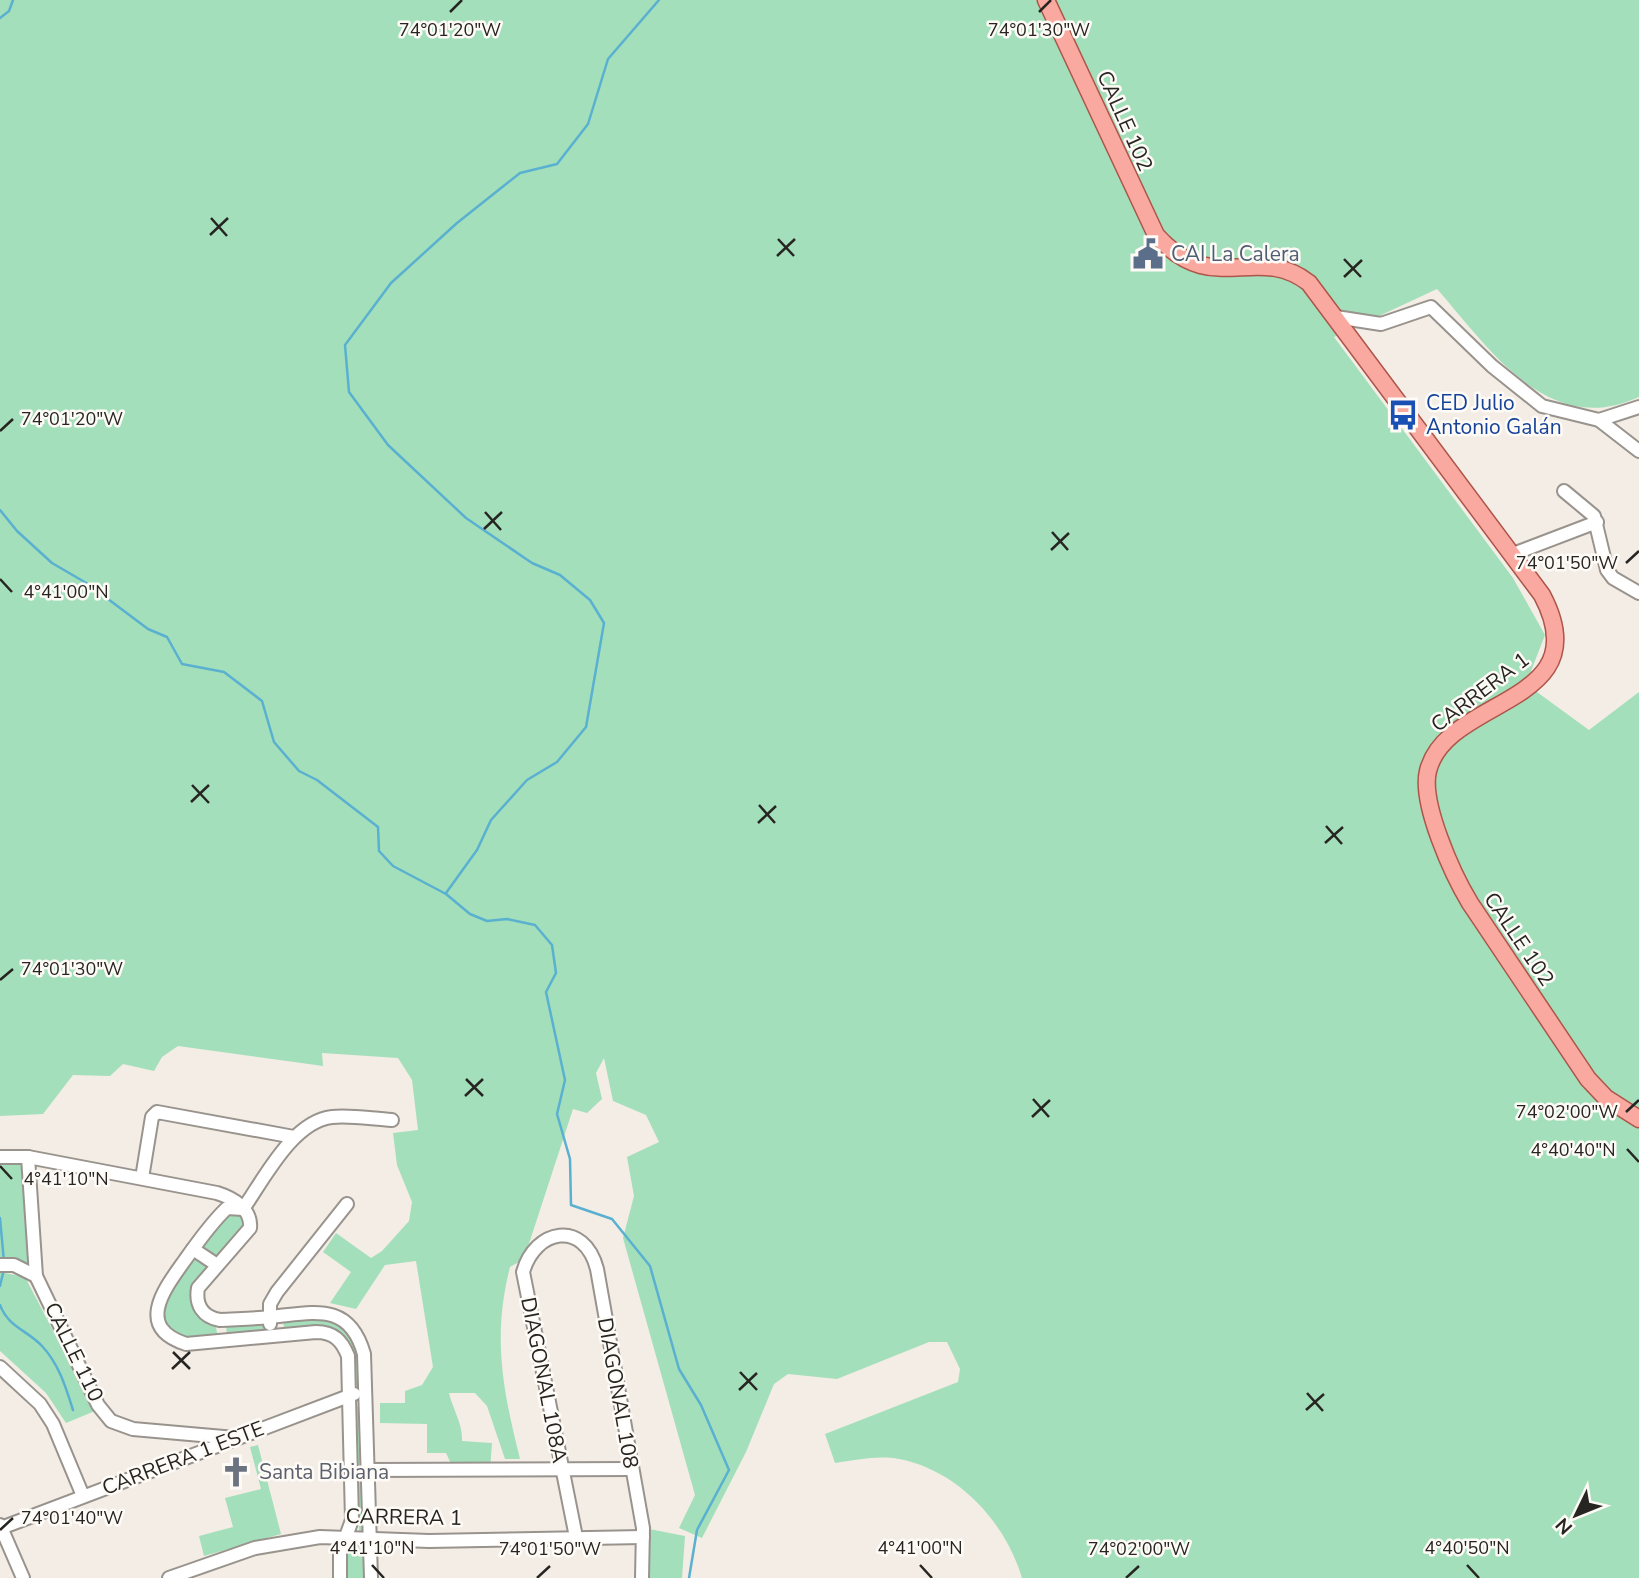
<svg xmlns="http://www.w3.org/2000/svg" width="1639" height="1578" font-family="'Nunito Sans',sans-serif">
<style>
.green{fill:#a4dfbb}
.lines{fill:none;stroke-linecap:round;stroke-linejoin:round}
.stream{stroke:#5ab0d0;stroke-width:2.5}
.minor-casing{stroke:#99938d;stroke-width:16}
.major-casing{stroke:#ad554a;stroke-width:19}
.minor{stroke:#fff;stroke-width:12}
.major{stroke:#f9a9a0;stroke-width:16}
.ticks{fill:none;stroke:#272522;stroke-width:2.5}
.labels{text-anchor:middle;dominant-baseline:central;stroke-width:5;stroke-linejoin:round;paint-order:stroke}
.street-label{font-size:21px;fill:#272522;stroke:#fefbf7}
.service-label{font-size:21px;fill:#4e5e75;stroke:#fefbf7;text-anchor:start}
.transit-label{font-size:21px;fill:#164399;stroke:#fefbf7;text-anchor:start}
.worship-label{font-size:21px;fill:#5b616d;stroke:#fefbf7;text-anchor:start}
.ticks-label{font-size:18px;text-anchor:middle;fill:#272522;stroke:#fefbf7;stroke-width:5;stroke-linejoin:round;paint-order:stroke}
</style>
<rect width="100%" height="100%" fill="#f3ede6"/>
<!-- green -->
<g class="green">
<path d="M0,0H1639V397C1548,439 1490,349 1437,289L1334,337L1513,578L1545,635L1526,684L1589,730L1639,692V1578H1022C1006,1523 958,1470 899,1459C878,1455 856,1460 835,1463L825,1434L958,1382L960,1369L947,1342H929L837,1379L788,1374L774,1384L746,1452L702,1538L679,1528L695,1495L623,1238L634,1196L627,1157L659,1142L646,1115L613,1101L604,1058L596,1073L602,1099L587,1113L573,1109L524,1259L510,1267C492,1338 503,1390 520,1459H505L487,1406L475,1393H449C453,1410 463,1424 462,1441L492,1443L490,1469L452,1466L446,1453H427V1424L380,1423V1403H405V1391L422,1385L433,1367L416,1261L385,1265L356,1309L330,1303L351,1272L323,1252L336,1233L371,1258L382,1251L409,1221L412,1202L397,1165L393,1133L418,1130L412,1080L398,1058L322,1053L323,1066L178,1046L162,1057L154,1071L123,1064L110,1076L73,1075L43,1114L0,1116Z"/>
<polygon points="0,1164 21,1164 28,1226 28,1268 0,1257"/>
<polygon points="236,1212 244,1220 243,1226 216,1257 203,1246 229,1215"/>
<path d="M195,1257L210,1268L194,1289L215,1323L218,1337C208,1338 194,1341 185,1338C140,1323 179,1277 195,1257Z"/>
<polygon points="0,1272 25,1277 95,1411 66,1423 46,1393 0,1351"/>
<path d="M320,1315C361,1328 357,1349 361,1386L355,1385C352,1329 338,1323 284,1329L283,1319Z"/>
<polygon points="265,1321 267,1332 227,1336 226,1325"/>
<polygon points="362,1402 367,1531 359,1531 355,1409"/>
<polygon points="258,1445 281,1534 204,1556 199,1536 233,1527 225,1498 261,1489 250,1447"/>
<polygon points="649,1529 685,1536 682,1578 648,1578"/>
<polygon points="354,1545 365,1551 365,1578 345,1578 345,1551"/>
</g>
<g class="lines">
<!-- stream -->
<g class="stream">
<polyline points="0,18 9,11 13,0"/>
<polyline points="0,510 17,531 52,563 88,584 148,629 167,637 182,664 224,672 262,701 274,742 299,771 317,780 378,827 379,851 393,866 446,894 470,914 487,921 507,919 535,925 552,945 556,973 546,992 565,1080 557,1114 570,1159 571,1205 612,1219 650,1266 679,1369 701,1405 729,1470 697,1530 689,1578"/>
<polyline points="446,893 477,850 491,820 527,780 557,762 586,727 604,623 590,600 560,575 532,563 466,518 388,445 349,392 345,345 391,283 457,223 520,173 557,164 588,124 608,59 659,0"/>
<polyline points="0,1218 4,1262"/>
<polyline points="0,1286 4,1269"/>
<path d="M0,1305C8,1327 27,1330 42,1346C59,1364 66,1388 73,1410"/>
</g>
<!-- minor casing -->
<g class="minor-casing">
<g id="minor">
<polyline points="1336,317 1381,324 1431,307 1492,366 1542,406 1599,420 1639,407"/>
<polyline points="1599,420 1639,451"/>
<polyline points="1564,491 1594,516 1607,570 1613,578 1639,593"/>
<polyline points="1513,554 1597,522"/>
<path d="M0,1157H28L217,1193C233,1198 252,1209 250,1228L198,1288C195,1305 203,1317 220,1320C236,1319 253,1319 270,1317C313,1313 349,1301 364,1354L371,1578"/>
<polyline points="28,1157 36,1276 98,1405 111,1421 133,1429 235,1438"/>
<polyline points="142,1178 152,1117 157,1112 294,1137"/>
<path d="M243,1209L227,1208C211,1223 197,1243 185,1260C165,1288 134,1327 186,1344L316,1332C334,1332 342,1341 348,1356L352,1520L340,1553V1578"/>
<path d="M243,1209C264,1179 293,1121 332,1117C351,1115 372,1119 392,1120"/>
<polyline points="193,1249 217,1265"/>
<polyline points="0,1265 14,1265 36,1276"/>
<polyline points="270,1324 270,1304 277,1292 347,1204"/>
<polyline points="0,1367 40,1404 53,1424 83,1496"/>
<polyline points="368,1470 631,1469"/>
<polyline points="0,1525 23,1578"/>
<polyline points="1,1528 354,1394"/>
<path d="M576,1537L523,1272C535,1229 584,1219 597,1269L643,1528L642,1578"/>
<polyline points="169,1578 255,1548 320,1537 429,1541 643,1537"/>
</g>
</g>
<!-- major casing -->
<g class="major-casing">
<path id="major" d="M1046,0L1156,235C1213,299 1256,242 1309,283L1542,595C1601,706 1446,696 1428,771C1420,803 1453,875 1470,903L1588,1079L1606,1098L1639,1119"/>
</g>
<!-- minor -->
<use href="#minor" class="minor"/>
<!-- major -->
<use href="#major" class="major"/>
</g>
<!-- ticks -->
<path class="ticks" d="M450,12L462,0M1039,12L1051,0M211,218L227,236M210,235L228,218M778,239L794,256M777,256L795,239M1344,259L1361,277M1344,277L1362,260M0,431L13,419M485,512L501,530M484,529L502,512M1052,532L1068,550M1051,550L1069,533M1626,563L1639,551M0,579L12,592M192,785L209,803M191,802L209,785M759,805L775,823M758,823L776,806M1326,826L1342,844M1325,843L1343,827M0,980L13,969M466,1079L483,1096M465,1096L483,1079M1033,1099L1049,1117M1626,1112L1639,1100M1032,1117L1050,1100M1627,1149L1639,1162M0,1166L12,1179M173,1352L190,1369M172,1369L190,1352M740,1372L757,1390M739,1390L757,1373M1307,1393L1323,1411M1306,1410L1324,1394M0,1530L13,1518M372,1565L384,1578M920,1565L932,1578M1467,1565L1479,1578M537,1578L550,1566M1126,1578L1139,1566"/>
<!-- icons -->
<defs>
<g id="civic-bare" transform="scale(2.415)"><path d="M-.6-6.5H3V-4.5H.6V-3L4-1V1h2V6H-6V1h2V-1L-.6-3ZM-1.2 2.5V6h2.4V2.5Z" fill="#5c6f8a" stroke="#fefbf7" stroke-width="2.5" paint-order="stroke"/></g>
<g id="bus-bare" transform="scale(2.415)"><path d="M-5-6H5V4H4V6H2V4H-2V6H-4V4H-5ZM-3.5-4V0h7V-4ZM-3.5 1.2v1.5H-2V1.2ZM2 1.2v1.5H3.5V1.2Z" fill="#1a4fb4" stroke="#fefbf7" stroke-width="2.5" paint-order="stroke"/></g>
<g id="church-bare" transform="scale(2.415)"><path d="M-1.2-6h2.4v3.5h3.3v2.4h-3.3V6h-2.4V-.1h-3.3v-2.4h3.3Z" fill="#6b7280" stroke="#fefbf7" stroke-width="2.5" paint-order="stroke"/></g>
</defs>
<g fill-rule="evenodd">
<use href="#civic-bare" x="1148" y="254"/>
<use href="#bus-bare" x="1403" y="415"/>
<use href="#church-bare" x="236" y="1472"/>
</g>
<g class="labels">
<!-- street labels -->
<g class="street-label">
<text transform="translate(1125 121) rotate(66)">CALLE 102</text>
<text transform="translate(1480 692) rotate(-37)">CARRERA 1</text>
<text transform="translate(1519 939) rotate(56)">CALLE 102</text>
<text transform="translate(74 1352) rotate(64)">CALLE 110</text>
<text transform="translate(544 1380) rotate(79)">DIAGONAL 108A</text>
<text transform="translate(618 1393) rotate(80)">DIAGONAL 108</text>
<text transform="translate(183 1458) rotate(-21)">CARRERA 1 ESTE</text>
<text transform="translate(404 1517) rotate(1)">CARRERA 1</text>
</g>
<!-- service labels -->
<g class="service-label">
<text x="1171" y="254">CAI La Calera</text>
</g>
<!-- transit labels -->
<g class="transit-label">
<text x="1426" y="403">CED Julio<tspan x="1426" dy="24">Antonio Galán</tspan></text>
</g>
<!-- worship labels -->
<g class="worship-label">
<text x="259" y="1472">Santa Bibiana</text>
</g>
</g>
<g class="ticks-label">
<text x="450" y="36">74°01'20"W</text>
<text x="1039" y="36">74°01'30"W</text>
<text x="72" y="425">74°01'20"W</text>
<text x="1567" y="569">74°01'50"W</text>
<text x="66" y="598">4°41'00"N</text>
<text x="72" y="975">74°01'30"W</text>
<text x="1567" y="1118">74°02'00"W</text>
<text x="1573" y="1156">4°40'40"N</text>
<text x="66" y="1185">4°41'10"N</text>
<text x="72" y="1524">74°01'40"W</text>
<text x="372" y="1554">4°41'10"N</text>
<text x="920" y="1554">4°41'00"N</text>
<text x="1467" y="1554">4°40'50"N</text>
<text x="550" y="1555">74°01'50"W</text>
<text x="1139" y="1555">74°02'00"W</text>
</g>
<!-- north arrow -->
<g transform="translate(1576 1515) rotate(227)" stroke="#fefbf7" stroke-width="5" paint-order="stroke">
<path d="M0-5L12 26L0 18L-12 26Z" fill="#272522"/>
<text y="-10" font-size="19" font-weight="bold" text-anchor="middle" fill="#272522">N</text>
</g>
</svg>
